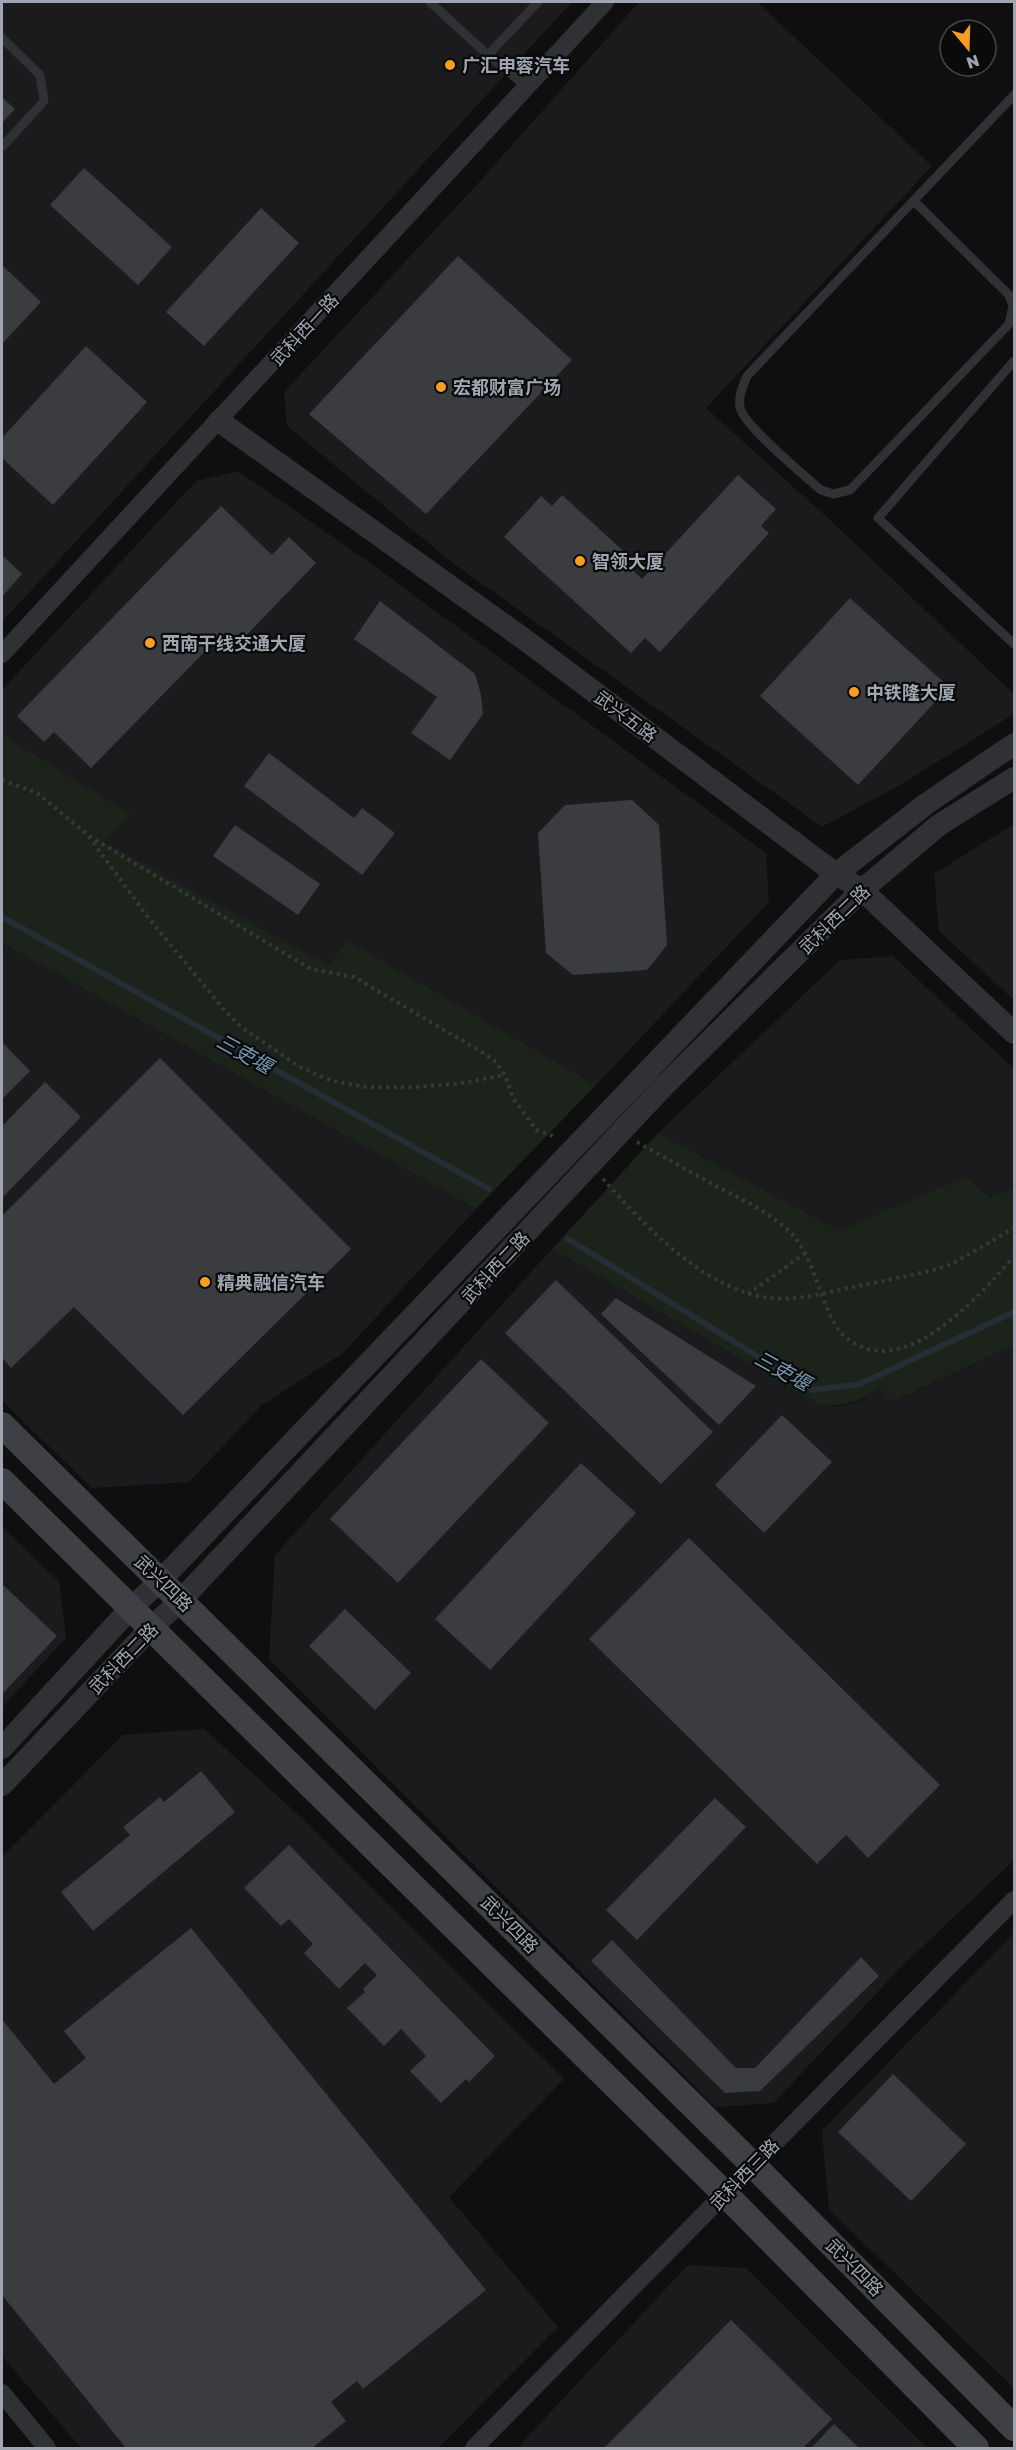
<svg xmlns="http://www.w3.org/2000/svg" width="1016" height="2450" font-family="'Golos Text','Noto Sans SC',sans-serif">
<style>
.built{fill:#1b1b1d}
.green{fill:#1b231b}
.lines{fill:none;stroke-linecap:round;stroke-linejoin:round}
.stream{stroke:#252e34;stroke-width:6}
.building{fill:#3b3c40}
.path{stroke:#36383c;stroke-width:4;stroke-dasharray:3 4.5;stroke-linecap:butt}
.service{stroke:#303135;stroke-width:9}
.minor{stroke:#303135;stroke-width:18}
.tertiary{stroke:#303135;stroke-width:22}
.secondary{stroke:#3e4045;stroke-width:26}
.poi-dot{fill:#f79e20;stroke:#0a0a0b;stroke-width:2}
.labels{text-anchor:middle;dominant-baseline:central;stroke-width:4.5;stroke-linejoin:round;paint-order:stroke}
.poi-label{font-size:18px;font-weight:bold;fill:#9fa6b2;stroke:#0a0a0b;text-anchor:start}
.street-label{font-size:18px;fill:#9fa6b2;stroke:#0a0a0b}
.water-label{font-size:20px;font-style:italic;fill:#7498af;stroke:#0a0a0b}
</style>
<rect width="100%" height="100%" fill="#0f0f10"/>
<!-- built -->
<g class="built">
<polygon points="2,2 572,2 2,622"/>
<polygon points="639,2 757,2 932,166 706,408 829,519 1014,694 1014,714 902,784 822,827 449,560 287,426 284,392 472,190"/>
<polygon points="238,471 366,560 766,853 769,902 596,1085 347,940 329,965 103,842 130,815 2,734 2,690 196,481"/>
<polygon points="1014,824 1014,1000 939,931 934,874"/>
<polygon points="2,943 476,1209 342,1354 262,1405 189,1482 92,1488 2,1401"/>
<polygon points="893,956 1014,1069 1014,1187 990,1198 966,1176 839,1230 658,1133 840,960"/>
<polygon points="552,1249 819,1405 837,1407 859,1401 880,1389 894,1402 1014,1345 1014,1860 901,1967 774,2103 715,2107 269,1659 275,1555"/>
<polygon points="2,1526 59,1582 66,1638 2,1707"/>
<polygon points="204,1729 303,1819 564,2079 449,2197 558,2327 438,2448 81,2448 2,2356 2,1857 123,1735"/>
<polygon points="1014,1933 1014,2388 829,2210 822,2131"/>
<polygon points="688,2265 746,2268 927,2448 517,2448"/>
</g>
<!-- green -->
<g class="green">
<polygon points="2,734 131,815 104,842 329,965 347,940 596,1085 476,1209 2,943"/>
<path d="M658,1133L839,1230L966,1176L990,1198L1014,1187V1345L893,1402L880,1389C858,1401 845,1408 819,1405L552,1249Z"/>
</g>
<g class="lines">
<!-- stream -->
<g class="stream">
<polyline points="2,917 489,1189"/>
<polyline points="568,1239 812,1390 860,1384 1014,1312"/>
</g>
</g>
<!-- building -->
<g class="building">
<polygon points="2,97 15,109 2,123"/>
<polygon points="84,168 172,247 138,285 50,205"/>
<polygon points="261,208 299,243 204,346 166,312"/>
<polygon points="458,256 572,360 426,514 309,414"/>
<polygon points="2,265 41,302 2,344"/>
<polygon points="86,346 147,402 53,505 2,458 2,438"/>
<polygon points="738,475 776,509 761,526 769,533 660,652 645,638 631,653 504,537 541,496 552,506 562,495 631,558 626,564 642,579"/>
<polygon points="221,506 272,555 289,537 316,563 232,650 219,637 91,768 54,732 44,742 17,716"/>
<polygon points="2,555 22,574 2,597"/>
<polygon points="850,598 949,687 858,785 760,696"/>
<polygon points="380,601 474,673 476,677 481,695 483,714 450,760 411,733 437,697 354,639"/>
<polygon points="269,753 354,818 362,808 395,833 362,875 244,786"/>
<polygon points="632,800 659,825 667,945 647,970 573,975 546,953 538,833 565,805"/>
<polygon points="235,825 320,884 298,915 213,856"/>
<polygon points="2,1042 30,1071 2,1099"/>
<polygon points="160,1058 351,1249 183,1415 74,1307 11,1368 2,1358 2,1216"/>
<polygon points="45,1082 81,1117 2,1198 2,1126"/>
<polygon points="556,1280 713,1432 661,1484 505,1333"/>
<polygon points="616,1298 756,1386 719,1425 601,1314"/>
<polygon points="481,1359 549,1423 398,1583 330,1519"/>
<polygon points="782,1415 832,1462 764,1533 715,1485"/>
<polygon points="581,1463 636,1513 490,1670 435,1619"/>
<polygon points="689,1538 940,1785 868,1858 846,1835 817,1864 589,1639"/>
<polygon points="2,1584 57,1636 2,1694"/>
<polygon points="345,1609 411,1673 375,1710 309,1646"/>
<polygon points="201,1771 235,1812 93,1931 61,1892 130,1835 123,1827 160,1797 164,1802"/>
<polygon points="715,1798 746,1827 637,1940 606,1910"/>
<polygon points="289,1845 495,2056 469,2082 466,2079 441,2103 410,2071 426,2056 401,2029 384,2046 347,2008 365,1992 363,1989 377,1975 365,1963 339,1989 304,1953 313,1944 289,1919 281,1926 244,1888"/>
<polygon points="191,1928 486,2290 363,2389 357,2381 331,2402 346,2421 312,2448 126,2448 2,2295 2,2019 54,2084 86,2058 64,2031"/>
<polygon points="612,1940 736,2068 755,2068 861,1957 879,1976 760,2091 725,2093 591,1961"/>
<polygon points="893,2074 966,2144 911,2201 838,2132"/>
<polygon points="731,2320 832,2419 803,2448 604,2448"/>
<polygon points="834,2424 859,2448 811,2448"/>
</g>
<g class="lines">
<!-- path -->
<g class="path">
<polyline points="2,780 37,793 87,834 147,916 225,1011 241,1027 300,1067 332,1081 366,1087 415,1087 456,1084 505,1075"/>
<polyline points="89,836 311,969 354,977 485,1054 496,1062 505,1075 513,1098 536,1130 556,1137"/>
<path d="M637,1142C662,1156 687,1170 712,1184C738,1197 773,1214 793,1235C813,1257 820,1300 836,1326C841,1334 847,1339 856,1344C910,1375 982,1294 1014,1256"/>
<path d="M603,1179C645,1226 705,1291 771,1298C794,1301 821,1294 843,1289C873,1283 903,1277 933,1270L952,1264L1014,1228"/>
<polyline points="748,1294 804,1254"/>
</g>
<!-- service -->
<g class="service">
<polyline points="430,2 488,55 527,87"/>
<polyline points="2,38 40,75 44,101 2,147"/>
<polyline points="488,55 538,2"/>
<path d="M914,201L1009,295L1013,306L1009,324L850,490L833,494L821,490C805,476 742,424 740,407C738,396 743,386 747,376L1014,95"/>
<polyline points="1014,361 878,518 1014,644"/>
</g>
<!-- minor -->
<g class="minor">
<polyline points="2,654 605,2"/>
<polyline points="2,2393 47,2448"/>
<polyline points="474,2448 1014,1900"/>
</g>
<!-- tertiary -->
<g class="tertiary">
<polyline points="219,421 524,639 836,874 862,890 1014,1033"/>
<polyline points="2,1748 130,1609 161,1580 836,874 926,804 1014,744"/>
<polyline points="2,1785 150,1629 181,1600 663,1087 862,890 939,825 1014,778"/>
</g>
<!-- secondary -->
<g class="secondary">
<polyline points="2,1425 753,2165 1014,2428"/>
<polyline points="2,1481 725,2194 976,2448"/>
</g>
</g>
<!-- markers -->
<g class="poi-dot">
<circle cx="450" cy="65" r="6"/>
<circle cx="441" cy="387" r="6"/>
<circle cx="580" cy="561" r="6"/>
<circle cx="150" cy="643" r="6"/>
<circle cx="854" cy="692" r="6"/>
<circle cx="205" cy="1282" r="6"/>
</g>
<g class="labels">
<!-- poi labels -->
<g class="poi-label">
<text x="462" y="65">广汇申蓉汽车</text>
<text x="453" y="387">宏都财富广场</text>
<text x="592" y="561">智领大厦</text>
<text x="162" y="643">西南干线交通大厦</text>
<text x="866" y="692">中铁隆大厦</text>
<text x="217" y="1282">精典融信汽车</text>
</g>
<!-- street labels -->
<g class="street-label">
<text transform="translate(304 329) rotate(-47)">武科西一路</text>
<text transform="translate(626 716) rotate(37)">武兴五路</text>
<text transform="translate(834 919) rotate(-44)">武科西二路</text>
<text transform="translate(495 1267) rotate(-47)">武科西二路</text>
<text transform="translate(164 1583) rotate(44)">武兴四路</text>
<text transform="translate(123 1658) rotate(-46)">武科西二路</text>
<text transform="translate(510 1924) rotate(45)">武兴四路</text>
<text transform="translate(744 2174) rotate(-46)">武科西三路</text>
<text transform="translate(855 2267) rotate(45)">武兴四路</text>
</g>
<!-- water labels -->
<g class="water-label">
<text transform="translate(245 1053) rotate(29)">三吏堰</text>
<text transform="translate(783 1370) rotate(29)">三吏堰</text>
</g>
</g>
<!-- border -->
<rect width="1016" height="2450" fill="none" stroke="#9fa6b2" stroke-width="6"/>
<!-- north arrow -->
<g transform="translate(968 48) rotate(161)"><circle r="28" fill="#0a0a0b" stroke="#46484e" stroke-width="1.5"/>
<path d="M0-4.5L10 22L0 15L-10 22Z" fill="#f79e20"/>
<text y="-9" font-size="16" font-weight="bold" text-anchor="middle" fill="#9fa6b2">N</text>
</g>
</svg>
